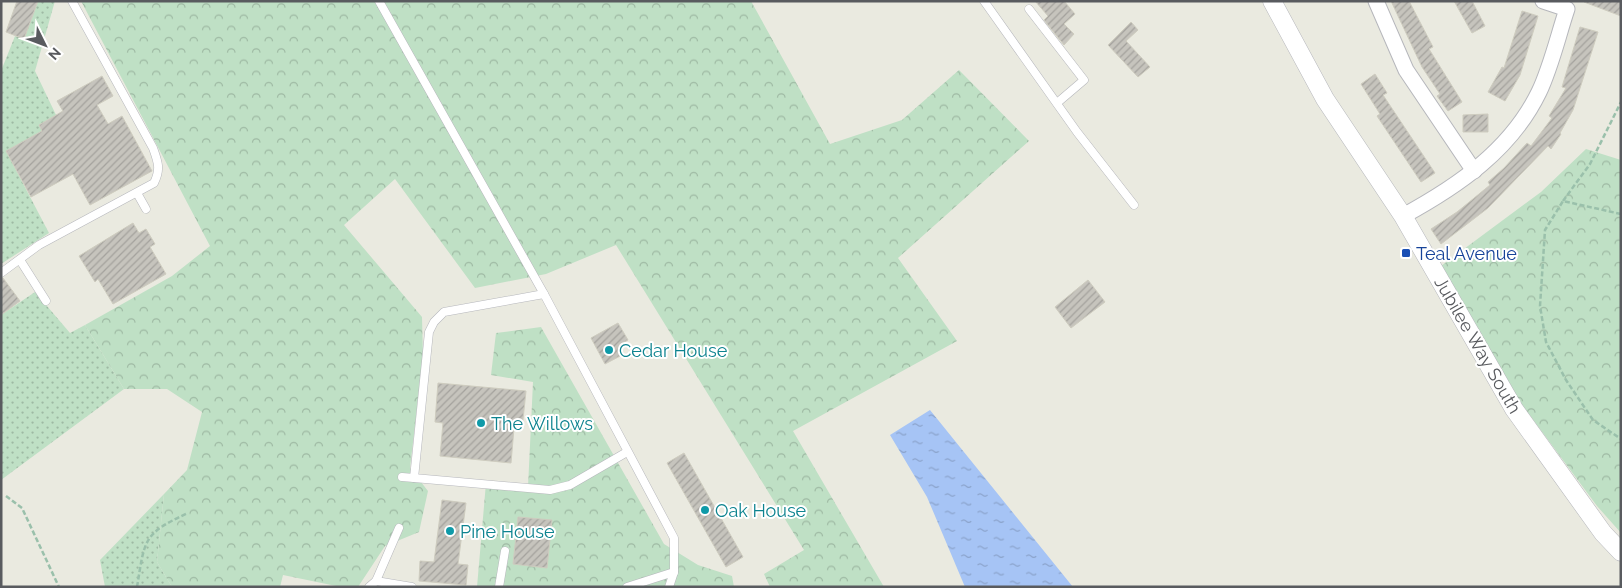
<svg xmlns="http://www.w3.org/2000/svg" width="1622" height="588" font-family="Raleway,sans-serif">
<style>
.grass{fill:url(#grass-dots)}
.forest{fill:url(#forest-crowns)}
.water{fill:url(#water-ripples)}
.building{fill:url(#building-hatch);stroke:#ceccbf}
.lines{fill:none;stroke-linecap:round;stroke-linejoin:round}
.service-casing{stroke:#b6b7bc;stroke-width:9}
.minor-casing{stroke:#b6b7bc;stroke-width:17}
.tertiary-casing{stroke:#b6b7bc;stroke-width:19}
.path{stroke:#9ac0ab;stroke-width:2.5;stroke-dasharray:5 2.5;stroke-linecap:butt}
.service{stroke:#fff;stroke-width:8}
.minor{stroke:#fff;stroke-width:15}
.tertiary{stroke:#fff;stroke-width:18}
.transit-dot{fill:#1a4fb4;stroke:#fff;stroke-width:2}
.culture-dot{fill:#0f9aa8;stroke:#fff;stroke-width:2}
.labels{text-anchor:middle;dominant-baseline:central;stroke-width:4;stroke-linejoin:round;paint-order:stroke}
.transit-label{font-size:18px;fill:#164399;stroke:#fff;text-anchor:start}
.street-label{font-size:18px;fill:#595b5f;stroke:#fff}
.culture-label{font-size:18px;fill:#0d838f;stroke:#fff;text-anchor:start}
</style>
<defs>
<pattern id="grass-dots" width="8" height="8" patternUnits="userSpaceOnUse" patternTransform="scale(1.25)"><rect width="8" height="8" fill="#bfe0c5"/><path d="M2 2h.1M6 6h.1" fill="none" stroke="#9eb9a3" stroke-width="1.8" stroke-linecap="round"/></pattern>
<pattern id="forest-crowns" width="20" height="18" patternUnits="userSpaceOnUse" patternTransform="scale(1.25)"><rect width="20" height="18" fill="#bfe0c5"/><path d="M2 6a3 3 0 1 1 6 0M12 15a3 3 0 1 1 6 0" fill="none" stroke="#9eb9a3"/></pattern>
<pattern id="water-ripples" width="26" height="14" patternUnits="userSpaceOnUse" patternTransform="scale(1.25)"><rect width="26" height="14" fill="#a6c4f5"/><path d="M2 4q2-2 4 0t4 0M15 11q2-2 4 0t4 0" fill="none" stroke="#8aa2ca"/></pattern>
<pattern id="building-hatch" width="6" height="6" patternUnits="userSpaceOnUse" patternTransform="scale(1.25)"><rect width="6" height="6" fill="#c6c4bd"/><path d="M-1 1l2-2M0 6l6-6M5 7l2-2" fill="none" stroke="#a4a29d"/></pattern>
</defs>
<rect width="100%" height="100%" fill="#eaeae0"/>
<!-- grass -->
<g class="grass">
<polygon points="38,1 55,1 35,71 56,115 39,125 54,151 42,158 30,138 6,151 49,233 1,264 1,71 15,36 24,39"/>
<polygon points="35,292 70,333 85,325 124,389 1,480 1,315"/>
<polygon points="164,494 157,562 172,587 105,587 100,560"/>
</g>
<!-- forest -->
<g class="forest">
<polygon points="81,1 751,1 830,144 902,120 959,70 1029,141 898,258 957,341 793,431 884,587 770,587 764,574 804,550 616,245 546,274 475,288 395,179 344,225 422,317 423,357 410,468 428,491 419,532 385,546 358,587 341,587 283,575 280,587 172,587 157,562 164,494 187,470 202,412 167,389 124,389 85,325 172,276 210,246"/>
<polygon points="1586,149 1621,160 1621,533 1597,506 1517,398 1441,266 1541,192"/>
<polygon points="541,327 664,544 698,565 732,576 734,587 477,587 486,483 528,487 533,382 491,375 496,333"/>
</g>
<!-- water -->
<polygon class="water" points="930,410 1073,587 965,587 927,497 890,435"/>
<!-- building -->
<g class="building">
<polygon points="17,1 38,1 24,39 6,32"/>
<polygon points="1035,1 1064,1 1075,14 1064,24 1074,34 1064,45 1044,20 1048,16"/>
<polygon points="1391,1 1409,1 1433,47 1429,49 1462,102 1448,111 1437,96 1440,94 1422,67"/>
<polygon points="1454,1 1472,1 1485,26 1472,33"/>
<polygon points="1584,1 1621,1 1621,16 1584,2"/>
<polygon points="1522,11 1538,16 1520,75 1505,101 1488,92 1502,67 1504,68"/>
<polygon points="1131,22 1138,30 1126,41 1150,67 1138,77 1108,45"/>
<polygon points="1580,27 1598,32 1573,110 1560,133 1561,134 1551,149 1548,146 1488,208 1441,244 1431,229 1457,212 1490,185 1488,182 1504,168 1527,143 1531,146 1552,118 1549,116 1566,88 1562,87"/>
<polygon points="1375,74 1387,93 1383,95 1435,173 1421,182 1377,116 1380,114 1361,84"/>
<polygon points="102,76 113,96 97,105 108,124 122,116 152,171 90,205 73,174 31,197 6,151 42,131 39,125 63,111 57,101"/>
<polygon points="1488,114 1488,132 1463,132 1463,115"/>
<polygon points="133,223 139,233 146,229 155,244 150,247 166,274 113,304 98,279 95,282 79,256"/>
<polygon points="3,278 20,301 1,315 1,279"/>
<polygon points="1088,280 1105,302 1071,328 1055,307"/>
<polygon points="618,323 628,340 619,345 624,354 605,364 591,338"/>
<polygon points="438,383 526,391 522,429 514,428 511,463 440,456 443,423 435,422"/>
<polygon points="684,453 743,557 726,567 667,463"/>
<polygon points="442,500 466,503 458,564 468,565 466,585 419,581 420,561 434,562"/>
<polygon points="518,517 552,520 547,568 513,564"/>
</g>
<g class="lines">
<!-- service casing -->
<g class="service-casing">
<g id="service">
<polyline points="379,1 544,294 674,538 674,572 669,587"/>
<polyline points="984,1 1077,132 1134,205"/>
<polyline points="1029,9 1084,80 1057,103"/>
<polyline points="137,193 146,209"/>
<polyline points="20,260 46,301"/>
<path d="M1,273L39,245L154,183C161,169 158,162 153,148L72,1"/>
<polyline points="544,294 444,312 434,322 429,332 414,478 550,490 570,485 627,452"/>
<polyline points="402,477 414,478"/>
<polyline points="376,581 412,587"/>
<polyline points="369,587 376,581 399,528"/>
<polyline points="499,587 505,551"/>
<polyline points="627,587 674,572"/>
</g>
</g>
<!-- minor casing -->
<g class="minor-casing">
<g id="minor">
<polyline points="1376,1 1406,70 1474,171"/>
<path d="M1403,216C1458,186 1511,150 1539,92C1551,67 1558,36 1567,9L1543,1"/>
</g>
</g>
<!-- tertiary casing -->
<g class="tertiary-casing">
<polyline id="tertiary" points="1272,1 1325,99 1403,216 1514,409 1603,533 1621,552"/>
</g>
<!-- path -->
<g class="path">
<polyline points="1563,201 1590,164 1621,102"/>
<polyline points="1621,214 1563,201 1545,230 1540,306 1546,342 1566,380 1593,420 1621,439"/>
<polyline points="6,496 22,508 59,587"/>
<path d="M137,587C145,540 142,534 188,513"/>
</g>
<!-- service -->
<use href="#service" class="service"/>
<!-- minor -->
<use href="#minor" class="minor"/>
<!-- tertiary -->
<use href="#tertiary" class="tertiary"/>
</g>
<!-- markers -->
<rect class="transit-dot" x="1401" y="248" width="10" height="10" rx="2.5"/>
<g class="culture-dot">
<circle cx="609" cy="350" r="5"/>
<circle cx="481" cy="423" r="5"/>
<circle cx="705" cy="510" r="5"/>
<circle cx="450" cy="531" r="5"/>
</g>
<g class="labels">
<!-- transit labels -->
<g class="transit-label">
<text x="1416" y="253">Teal Avenue</text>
</g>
<!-- street labels -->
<g class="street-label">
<text transform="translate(1478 345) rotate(60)">Jubilee Way South</text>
</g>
<!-- culture labels -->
<g class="culture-label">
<text x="619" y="350">Cedar House</text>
<text x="491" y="423">The Willows</text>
<text x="715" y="510">Oak House</text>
<text x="460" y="531">Pine House</text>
</g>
</g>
<!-- border -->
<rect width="1622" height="588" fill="none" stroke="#595b5f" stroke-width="5"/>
<!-- north arrow -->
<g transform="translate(45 45) rotate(132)" stroke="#ffffff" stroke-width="4" paint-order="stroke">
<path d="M0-4L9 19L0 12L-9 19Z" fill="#595b5f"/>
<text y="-8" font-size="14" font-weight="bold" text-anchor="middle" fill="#595b5f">N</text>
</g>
</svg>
